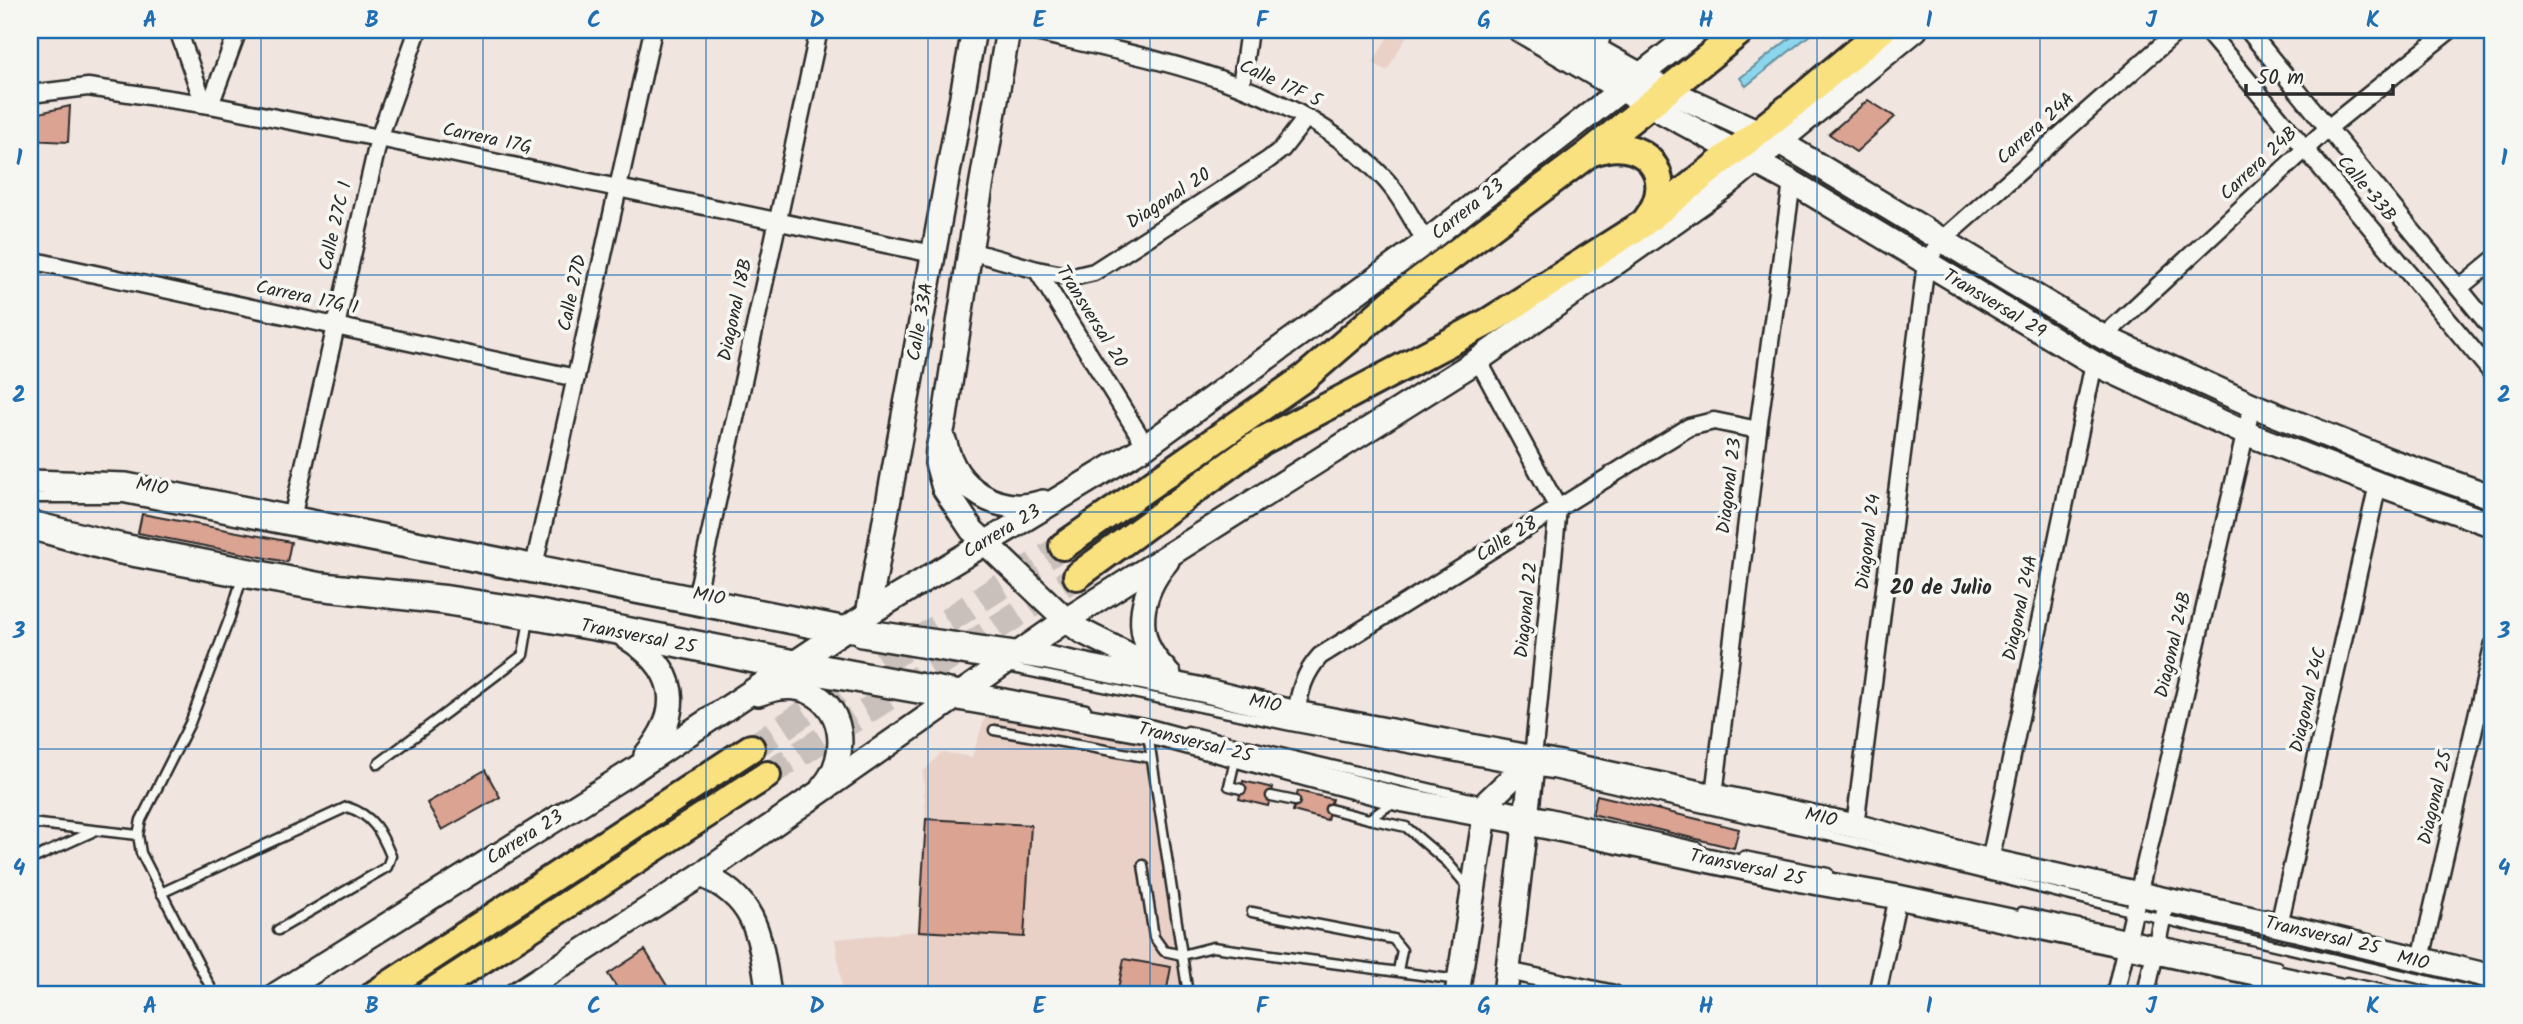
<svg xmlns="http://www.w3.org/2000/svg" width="2523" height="1024" font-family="Kalam,sans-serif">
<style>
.built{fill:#e9d1c8}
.water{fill:#8bd5ed;stroke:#65919f;stroke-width:2}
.building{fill:#daa392;stroke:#2b2b2b;stroke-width:2}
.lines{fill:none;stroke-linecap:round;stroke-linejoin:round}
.primary-tunnel{stroke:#c9c0bb;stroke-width:26;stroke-dasharray:26 13;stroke-linecap:butt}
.lane-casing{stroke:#2b2b2b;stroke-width:13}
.street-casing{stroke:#2b2b2b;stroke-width:21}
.secondary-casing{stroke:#2b2b2b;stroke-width:28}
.primary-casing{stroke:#2b2b2b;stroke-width:32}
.lane{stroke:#f6f6f2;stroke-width:8}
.street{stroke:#f6f6f2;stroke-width:16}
.secondary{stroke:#f6f6f2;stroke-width:23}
.primary{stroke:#fae180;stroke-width:26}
.grid{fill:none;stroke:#1f6fb2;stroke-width:2;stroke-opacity:0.55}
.labels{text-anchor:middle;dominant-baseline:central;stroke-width:7;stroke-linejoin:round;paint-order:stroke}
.street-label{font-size:19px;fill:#2b2b2b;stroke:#f6f6f2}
.neighbourhood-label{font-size:21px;font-weight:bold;fill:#2b2b2b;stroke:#f6f6f2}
.neatline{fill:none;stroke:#1f6fb2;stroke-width:2.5}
.grid-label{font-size:23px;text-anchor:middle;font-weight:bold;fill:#1f6fb2}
</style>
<rect width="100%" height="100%" fill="#f0e5df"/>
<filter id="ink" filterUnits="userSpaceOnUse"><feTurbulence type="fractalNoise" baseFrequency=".0143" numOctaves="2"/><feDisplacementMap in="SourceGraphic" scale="14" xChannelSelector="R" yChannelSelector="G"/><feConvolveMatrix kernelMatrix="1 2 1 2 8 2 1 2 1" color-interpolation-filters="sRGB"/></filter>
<g filter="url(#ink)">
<!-- built -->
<g class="built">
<polygon points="1391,30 1410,30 1387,71 1373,63"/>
<polygon points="990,702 1147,731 1188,994 843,994 835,939 919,931 926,820 923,772 942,752 972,757"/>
</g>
<!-- water -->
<polygon class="water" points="1800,30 1816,30 1746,86 1740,78"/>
<!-- building -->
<g class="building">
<polygon points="1868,100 1895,117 1856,152 1829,134"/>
<polygon points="70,106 68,142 30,140 30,115"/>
<polygon points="142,514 291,542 287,562 138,533"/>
<polygon points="485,770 500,797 442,830 427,803"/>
<polygon points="1243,781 1273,788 1268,806 1239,799"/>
<polygon points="1298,791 1332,799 1327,820 1293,811"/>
<polygon points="1597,795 1739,829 1734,848 1592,814"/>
<polygon points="926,819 1031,825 1024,937 919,931"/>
<polygon points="645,950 672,994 621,994 608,974"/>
<polygon points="1124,959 1171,967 1166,994 1117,994"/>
</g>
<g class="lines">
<!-- primary-tunnel -->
<g class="primary-tunnel">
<polyline points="751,748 1063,546"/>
<polyline points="767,775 1077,576"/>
</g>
<!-- lane casing -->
<g class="lane-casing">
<g id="lane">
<polyline points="30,498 124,498 815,634"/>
<polyline points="30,515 121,538 319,577 445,590 531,603 797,655"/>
<polyline points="859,642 994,665"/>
<polyline points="810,657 963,686"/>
<polyline points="1007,667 1291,726 1516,768"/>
<polyline points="975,688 1086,709"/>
<polyline points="994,730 1151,758"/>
<polyline points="1188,731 1487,802 1549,813 1697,847"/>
<polyline points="1148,734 1188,994"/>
<polyline points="1236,756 1229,786 1241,789"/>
<polyline points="378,764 523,655 529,619"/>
<polyline points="1532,771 1553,774 1851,841 2179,923 2485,994"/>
<polyline points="1271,796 1295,801"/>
<polyline points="1330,809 1369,819 1394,802"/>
<polyline points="1369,819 1406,827 1447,862 1469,888"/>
<polyline points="30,823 138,835"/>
<polyline points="1744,856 1828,873"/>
<polyline points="30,860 92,832"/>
<polyline points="1143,865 1154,937 1164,951 1182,955 1213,947 1458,980"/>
<path d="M161,893L347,807C373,815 381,832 391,856L387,867L278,930"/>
<polyline points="1252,912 1393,939 1402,950 1398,971"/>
<polyline points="2022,912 2277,966"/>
<polyline points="2347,982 2404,994"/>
<polyline points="214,994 141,853 138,835 141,820 190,723 230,617 242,578"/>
</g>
</g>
<!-- street casing -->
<g class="street-casing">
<g id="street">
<polyline points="178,30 204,104"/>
<path d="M1027,30C1150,59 1290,80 1382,176C1400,194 1412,220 1426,242"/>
<polyline points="2206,30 2493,374"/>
<polyline points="2248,30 2493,330"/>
<polyline points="1598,52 1603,30"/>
<polyline points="1241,86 1249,30"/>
<polyline points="30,94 88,87 210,105 379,138 933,254"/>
<polyline points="210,105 238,30"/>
<polyline points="970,251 1037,270 1146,446"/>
<polyline points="30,260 576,378"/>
<polyline points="1037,270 1073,277 1094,272 1268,160 1282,149 1306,118"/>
<polyline points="2459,288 2493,260"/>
<polyline points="2103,337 2328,128 2450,30"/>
<polyline points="1478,360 1558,508 1533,758"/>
<polyline points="292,518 379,138 418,30"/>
<polyline points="534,566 653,30"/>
<polyline points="696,599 819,30"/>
<path d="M1296,713C1300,690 1304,674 1320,656L1689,427L1714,421L1758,430"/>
<polyline points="1714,795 1758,430 1792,182"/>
<polyline points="1855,826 1926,263 1942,240 2179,30"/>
<polyline points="1990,861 2094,363"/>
<polyline points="2279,925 2378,484"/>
<polyline points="2421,959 2493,646"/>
<polyline points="1508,971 1614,994"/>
<polyline points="1877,994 1898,897"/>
<polyline points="2115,994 2252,405"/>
<polyline points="2146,994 2166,901"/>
</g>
</g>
<!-- secondary casing -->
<g class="secondary-casing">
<g id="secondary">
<polyline points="1008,30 970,251 945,417 938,449 937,463 944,488 972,530 1066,620 1081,631 1169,675"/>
<polyline points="1520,30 1622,90 1792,182 2094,363 2245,433 2378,484 2493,525"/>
<polyline points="1560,30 1667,90 1778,141 2103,337 2252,405 2388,460 2493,497"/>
<path d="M945,443C955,488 998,517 1043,502"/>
<polyline points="30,482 126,485 846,629 1043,657 1207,691 1296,713 1555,762 1855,826 1990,861 2279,925 2493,977"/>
<polyline points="30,527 116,551 243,575 317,588 443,602 617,632 787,668 1147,731 1399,799 1548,827 1802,880 1898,897 2353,994"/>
<polyline points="868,614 974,30"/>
<path d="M626,637C677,668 685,709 646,755"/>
<path d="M1165,670C1131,638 1139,594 1167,561"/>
<path d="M758,694C772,689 786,685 801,689C846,701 850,757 823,787"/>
<path d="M701,875C759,898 760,940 769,994"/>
<polyline points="277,994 634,770 868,614 1146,446 1426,242 1698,30"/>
<polyline points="516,994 701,875 1066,620 1478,360 1726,185 1915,30"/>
<polyline points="1457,994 1487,802 1533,758"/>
<polyline points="1505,994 1533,758"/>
</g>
</g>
<!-- primary casing -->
<g class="primary-casing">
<g id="primary">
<path d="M1593,152C1642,133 1680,175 1647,219"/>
<polyline points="1063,546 1304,378 1405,291 1588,154 1742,30"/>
<polyline points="1077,576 1262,441 1488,322 1641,225 1791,106 1882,30"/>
<polyline points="375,994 751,748"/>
<polyline points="429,994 767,775"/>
</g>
</g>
<!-- lane -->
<use href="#lane" class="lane"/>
<!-- street -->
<use href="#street" class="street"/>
<!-- secondary -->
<use href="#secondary" class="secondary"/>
<!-- primary -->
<use href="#primary" class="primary"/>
</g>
</g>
<!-- grid -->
<path class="grid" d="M261,30V994M483,30V994M706,30V994M928,30V994M1150,30V994M1373,30V994M1595,30V994M1817,30V994M2040,30V994M2262,30V994M30,275H2493M30,512H2493M30,749H2493"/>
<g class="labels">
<!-- street labels -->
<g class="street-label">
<text transform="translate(1280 84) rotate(25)">Calle 17F 5</text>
<text transform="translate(2036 129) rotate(-42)">Carrera 24A</text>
<text transform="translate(487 139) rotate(12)">Carrera 17G</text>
<text transform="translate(2259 164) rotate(-43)">Carrera 24B</text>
<text transform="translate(2366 189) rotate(50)">Calle 33B</text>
<text transform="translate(1169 199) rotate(-33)">Diagonal 20</text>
<text transform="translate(1468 210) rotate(-38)">Carrera 23</text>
<text transform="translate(336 226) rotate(-77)">Calle 27C 1</text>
<text transform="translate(573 293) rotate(-78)">Calle 27D</text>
<text transform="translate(307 298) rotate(12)">Carrera 17G 1</text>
<text transform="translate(1994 304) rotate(31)">Transversal 29</text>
<text transform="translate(736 310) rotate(-78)">Diagonal 18B</text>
<text transform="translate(1091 317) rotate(58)">Transversal 20</text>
<text transform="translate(921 322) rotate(-80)">Calle 33A</text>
<text transform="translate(1730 486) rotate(-83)">Diagonal 23</text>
<text transform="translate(152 487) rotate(10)">MIO</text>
<text transform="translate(1002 532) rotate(-31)">Carrera 23</text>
<text transform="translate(1507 540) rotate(-32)">Calle 28</text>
<text transform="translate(1869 542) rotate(-83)">Diagonal 24</text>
<text transform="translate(709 597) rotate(11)">MIO</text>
<text transform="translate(2021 608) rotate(-78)">Diagonal 24A</text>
<text transform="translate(1527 610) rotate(-84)">Diagonal 22</text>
<text transform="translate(638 637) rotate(11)">Transversal 25</text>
<text transform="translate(2174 645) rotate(-77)">Diagonal 24B</text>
<text transform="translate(2309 700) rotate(-77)">Diagonal 24C</text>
<text transform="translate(1265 704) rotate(12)">MIO</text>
<text transform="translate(1195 743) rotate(14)">Transversal 25</text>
<text transform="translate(2436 798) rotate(-77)">Diagonal 25</text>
<text transform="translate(1821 818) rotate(13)">MIO</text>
<text transform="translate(525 838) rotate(-32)">Carrera 23</text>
<text transform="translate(1747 868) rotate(12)">Transversal 25</text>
<text transform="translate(2322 936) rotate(13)">Transversal 25</text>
<text transform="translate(2413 961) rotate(13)">MIO</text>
</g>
<!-- neighbourhood labels -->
<g class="neighbourhood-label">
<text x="1941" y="588">20 de Julio</text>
</g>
</g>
<!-- margin -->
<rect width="2523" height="1024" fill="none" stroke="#f6f6f2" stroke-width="77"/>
<!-- scale -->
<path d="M2246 84v10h147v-10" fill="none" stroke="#2b2b2b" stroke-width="3.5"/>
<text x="2257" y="84" font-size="21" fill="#2b2b2b" stroke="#f6f6f2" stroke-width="5" paint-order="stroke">50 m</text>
<rect x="38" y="38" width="2446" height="948" class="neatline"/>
<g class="grid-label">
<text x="150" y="27">A</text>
<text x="372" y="27">B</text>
<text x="594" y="27">C</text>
<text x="817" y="27">D</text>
<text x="1039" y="27">E</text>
<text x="1262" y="27">F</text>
<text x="1484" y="27">G</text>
<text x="1706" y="27">H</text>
<text x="1929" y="27">I</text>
<text x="2151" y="27">J</text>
<text x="2373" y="27">K</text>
<text x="19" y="165">1</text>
<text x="2504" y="165">1</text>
<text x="19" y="402">2</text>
<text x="2504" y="402">2</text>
<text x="19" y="638">3</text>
<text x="2504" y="638">3</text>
<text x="19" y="875">4</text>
<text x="2504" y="875">4</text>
<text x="150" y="1013">A</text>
<text x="372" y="1013">B</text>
<text x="594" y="1013">C</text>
<text x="817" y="1013">D</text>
<text x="1039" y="1013">E</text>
<text x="1262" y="1013">F</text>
<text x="1484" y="1013">G</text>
<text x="1706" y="1013">H</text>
<text x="1929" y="1013">I</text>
<text x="2151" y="1013">J</text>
<text x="2373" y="1013">K</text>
</g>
</svg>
